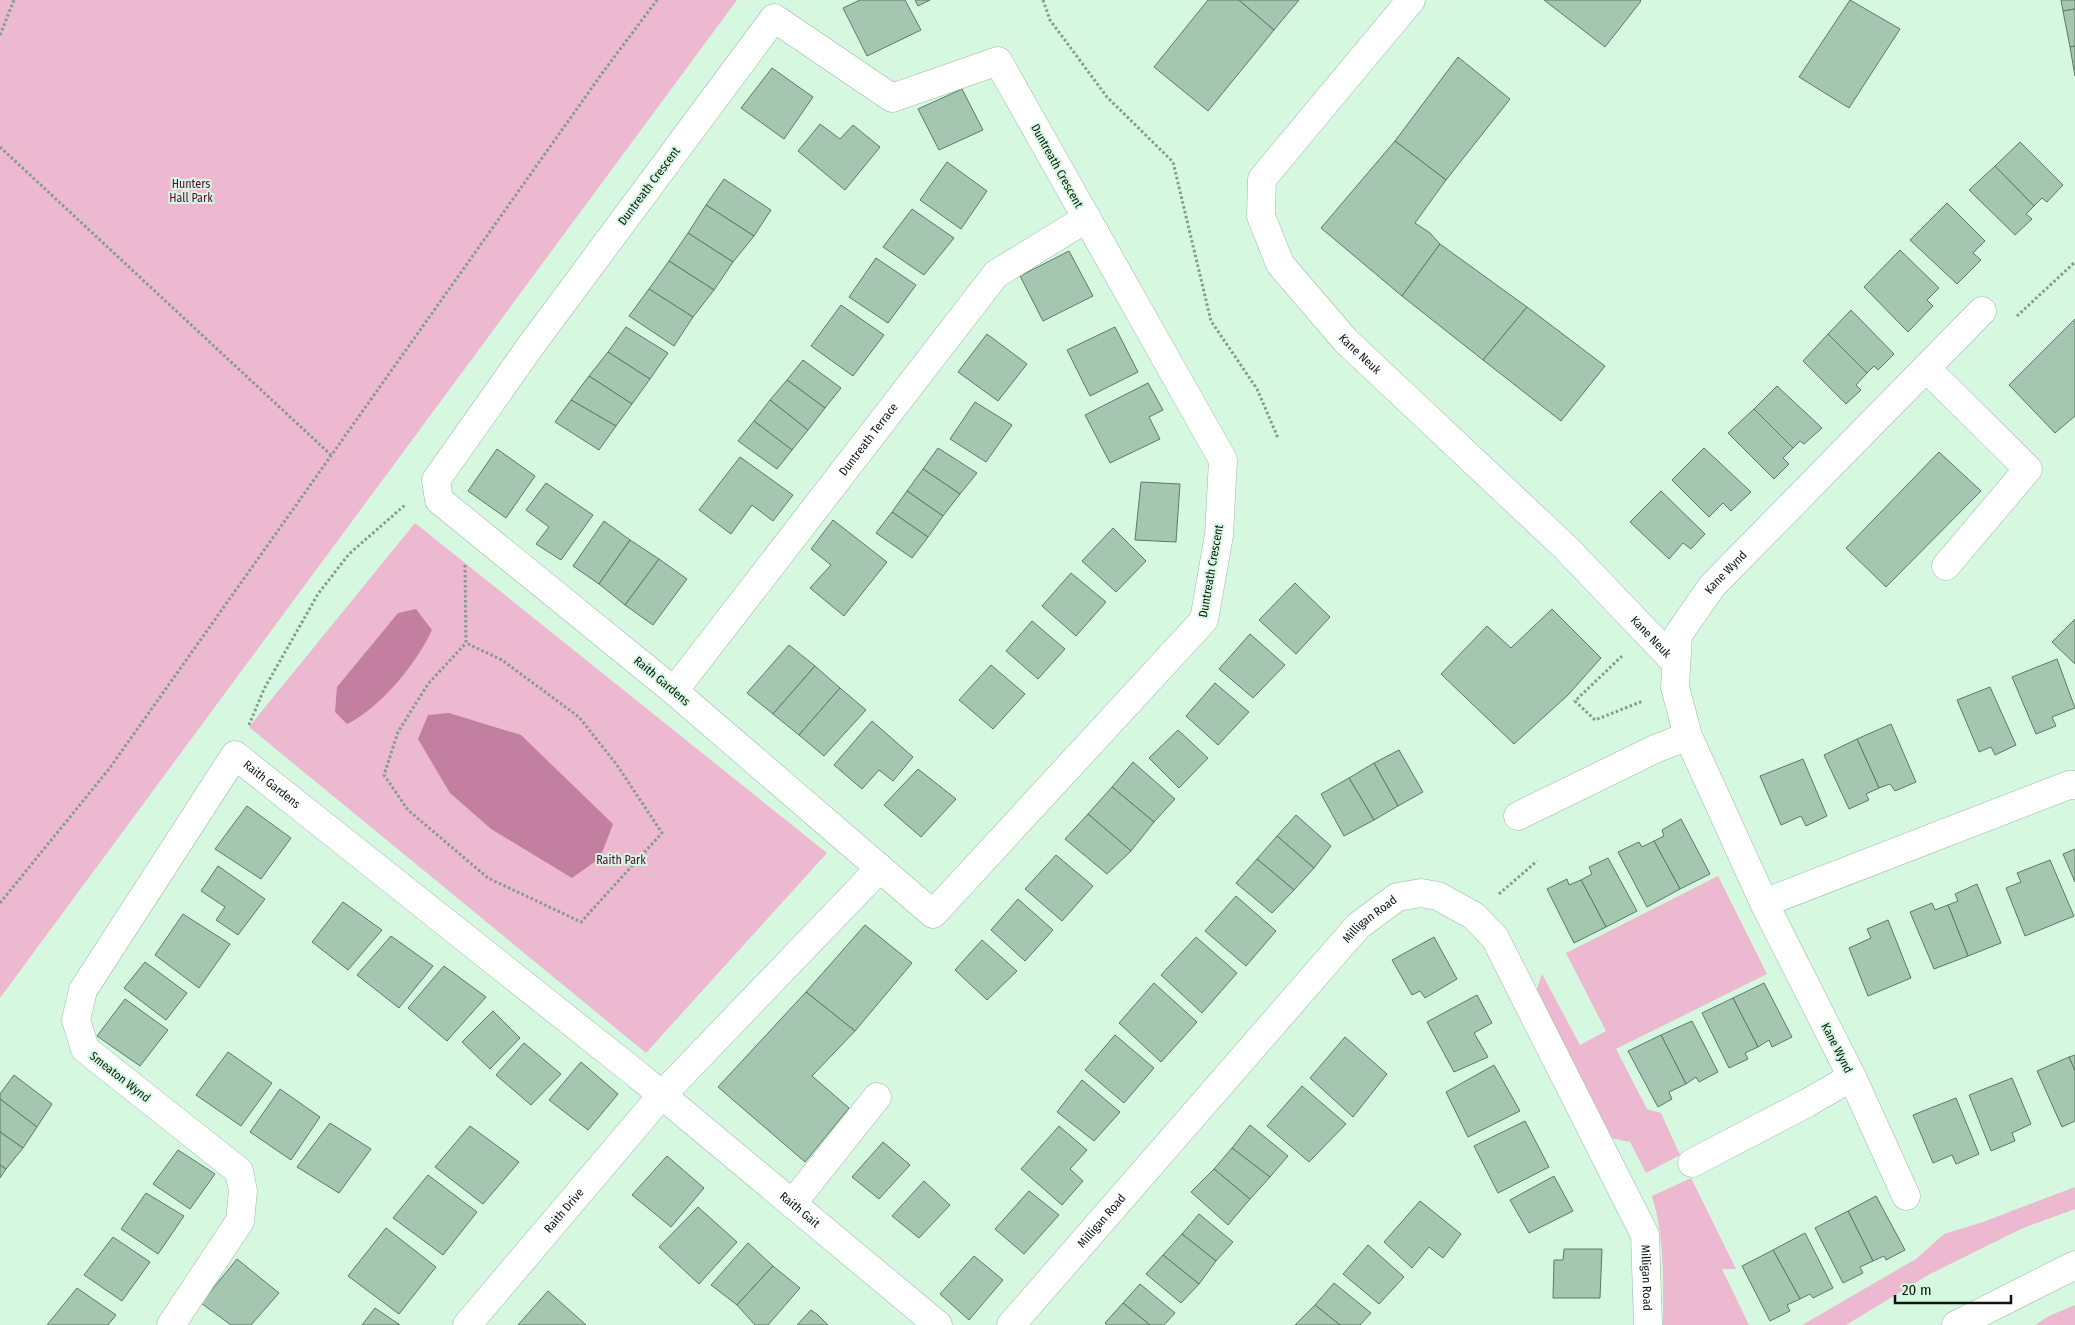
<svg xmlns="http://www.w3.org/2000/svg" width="2075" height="1325" font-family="'Fira Sans Condensed',sans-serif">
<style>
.green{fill:#edb9d0}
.water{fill:#c37f9f}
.building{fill:#a5c6b0;stroke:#5c7a66}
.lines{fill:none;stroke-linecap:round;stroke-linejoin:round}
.minor-casing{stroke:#98b9a3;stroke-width:29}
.path{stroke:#829b8b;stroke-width:3;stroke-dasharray:2.5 2.5;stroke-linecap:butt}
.minor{stroke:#fff;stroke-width:28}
.labels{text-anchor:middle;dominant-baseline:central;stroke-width:4;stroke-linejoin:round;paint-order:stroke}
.street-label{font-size:12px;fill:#0a160e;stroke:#d6f8e1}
.park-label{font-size:12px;fill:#5a063a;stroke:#d6f8e1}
</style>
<rect width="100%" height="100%" fill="#d6f8e1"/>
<!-- green -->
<g class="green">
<polygon points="0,0 737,0 0,998"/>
<polygon points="415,523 827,853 646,1053 249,727"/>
<polygon points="1718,876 1767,974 1616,1049 1647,1109 1661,1113 1680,1155 1646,1173 1630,1142 1606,1137 1534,997 1542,974 1580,1045 1606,1031 1566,953"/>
<path d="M1691,1178L1736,1269H1722L1749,1325H1663C1663,1281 1665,1238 1652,1196Z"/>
<polygon points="2075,1187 2075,1209 2023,1228 1930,1274 1846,1325 1802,1325 1916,1259 1944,1234 1983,1222"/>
<polygon points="2075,1305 2075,1325 2035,1325 2049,1316"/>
</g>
<!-- water -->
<g class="water">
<path d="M416,609L432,630C417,663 380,708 347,724L335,712L337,687L398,613Z"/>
<polygon points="449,713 521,735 613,824 600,858 572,878 491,829 450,793 418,739 428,715"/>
</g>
<!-- building -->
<g class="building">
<polygon points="860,0 905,0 921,30 867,56 843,8"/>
<polygon points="915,0 930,0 918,6"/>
<polygon points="1208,0 1239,0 1274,30 1208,111 1154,67"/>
<polygon points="1239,0 1299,0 1274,30"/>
<polygon points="1544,0 1640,0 1641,1 1605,47"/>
<polygon points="1850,0 1900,29 1849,108 1799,77"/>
<polygon points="2061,0 2075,0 2075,9 2063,11"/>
<polygon points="2075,9 2075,46 2070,47 2063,11"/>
<polygon points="2075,46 2075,76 2070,47"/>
<polygon points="1458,57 1510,99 1446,180 1395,141"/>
<polygon points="772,68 813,97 784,139 741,108"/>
<polygon points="962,89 983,130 939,150 918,109"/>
<polygon points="820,124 840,139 853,125 880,147 845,190 798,151"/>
<polygon points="1395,141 1446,180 1415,223 1430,233 1440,244 1402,296 1321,228"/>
<polygon points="2020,142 2063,185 2047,202 2042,198 2034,206 1995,166"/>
<polygon points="947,162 987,191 961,229 920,200"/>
<polygon points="1995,166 2034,206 2026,214 2032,219 2015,235 1969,190"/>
<polygon points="724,179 771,210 754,236 706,205"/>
<polygon points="1947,203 1985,241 1973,253 1981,260 1957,284 1910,240"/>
<polygon points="706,205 754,236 733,262 688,233"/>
<polygon points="912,209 954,238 924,275 883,247"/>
<polygon points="688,233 733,262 714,290 669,261"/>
<polygon points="1440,244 1527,307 1483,360 1402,296"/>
<polygon points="1900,250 1939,288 1927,300 1933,306 1908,332 1864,287"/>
<polygon points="1069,251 1093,296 1043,321 1020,276"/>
<polygon points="876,258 916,285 888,323 849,297"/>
<polygon points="669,261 714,290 693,317 649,289"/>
<polygon points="649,289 693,317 674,346 629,316"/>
<polygon points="841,305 884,335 853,376 811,346"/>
<polygon points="1527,307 1605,366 1561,421 1483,360"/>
<polygon points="1851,310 1894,354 1878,370 1874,366 1867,373 1828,334"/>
<polygon points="2075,319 2075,416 2055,433 2009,385"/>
<polygon points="626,327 668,353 650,379 608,352"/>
<polygon points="1115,327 1138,372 1090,396 1067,350"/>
<polygon points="987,334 1027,364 998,401 958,372"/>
<polygon points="1828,334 1867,373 1856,385 1861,390 1846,404 1803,361"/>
<polygon points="608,352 650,379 632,404 589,376"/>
<polygon points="803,360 841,388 825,408 787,380"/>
<polygon points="589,376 632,404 616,426 571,400"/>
<polygon points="787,380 825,408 808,430 770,400"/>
<polygon points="1148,383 1163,410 1149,417 1160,439 1110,463 1085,415"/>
<polygon points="1777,386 1822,428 1804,444 1800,441 1793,448 1754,409"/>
<polygon points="571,400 616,426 599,450 555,422"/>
<polygon points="770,400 808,430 792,450 754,421"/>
<polygon points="975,402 1012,425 986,462 950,439"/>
<polygon points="1754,409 1793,448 1783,458 1789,464 1774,479 1728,433"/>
<polygon points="754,421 792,450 777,469 738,441"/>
<polygon points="938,448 977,473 960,494 923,469"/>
<polygon points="1704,448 1751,492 1731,511 1723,503 1709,517 1672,480"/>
<polygon points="497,449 535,476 506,518 468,491"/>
<polygon points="1939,452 1981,491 1886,587 1846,548"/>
<polygon points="740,457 793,495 773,521 752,505 731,534 699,510"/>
<polygon points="923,469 960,494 943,516 907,491"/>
<polygon points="1141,482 1180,484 1176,542 1135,540"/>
<polygon points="546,483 593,515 561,560 536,544 549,527 526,510"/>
<polygon points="907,491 943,516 928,537 892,512"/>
<polygon points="1661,491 1705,534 1691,549 1683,543 1669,559 1630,522"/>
<polygon points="892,512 928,537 912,558 876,533"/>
<polygon points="833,520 887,562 844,616 810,588 831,565 811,549"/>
<polygon points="604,521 630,540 599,584 573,566"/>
<polygon points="1113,528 1146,561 1116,592 1082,561"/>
<polygon points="630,540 659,559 625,605 599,584"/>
<polygon points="659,559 687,579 653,625 625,605"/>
<polygon points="1071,573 1106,602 1076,636 1042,606"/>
<polygon points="1295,583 1330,617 1296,654 1259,620"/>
<polygon points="1552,609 1601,658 1568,695 1514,744 1441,674 1487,626 1511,648"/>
<polygon points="2075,619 2075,664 2052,642"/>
<polygon points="1032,621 1065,649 1038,679 1006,651"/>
<polygon points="1250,634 1285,665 1253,698 1219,669"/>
<polygon points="789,645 815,666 773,714 747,693"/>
<polygon points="2057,659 2075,708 2052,717 2056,726 2036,734 2012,677"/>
<polygon points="991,665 1025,694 993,729 959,700"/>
<polygon points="815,666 840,688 799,735 773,714"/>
<polygon points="1215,683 1249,712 1218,745 1186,716"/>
<polygon points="1990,687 2016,745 1995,755 1991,747 1979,752 1957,700"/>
<polygon points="840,688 866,710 824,756 799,735"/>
<polygon points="872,721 913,757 893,781 879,770 862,789 834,765"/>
<polygon points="1891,724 1916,782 1895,791 1890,784 1879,788 1857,739"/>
<polygon points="1178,730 1208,758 1179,788 1149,758"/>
<polygon points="1857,739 1879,788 1866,794 1869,800 1849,809 1824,755"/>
<polygon points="1399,750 1423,792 1398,806 1374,763"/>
<polygon points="1803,759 1827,816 1806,826 1801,816 1781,825 1760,776"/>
<polygon points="1133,762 1175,799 1154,822 1112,787"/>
<polygon points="1374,763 1398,806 1374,820 1349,778"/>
<polygon points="918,769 956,799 921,837 884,805"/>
<polygon points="1349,778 1374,820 1344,836 1321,794"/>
<polygon points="1112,787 1154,822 1131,851 1088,814"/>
<polygon points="247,806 291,838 261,879 215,849"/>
<polygon points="1088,814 1131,851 1107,874 1065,839"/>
<polygon points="1296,815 1331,846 1314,868 1277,836"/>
<polygon points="1681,819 1710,874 1680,889 1654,841 1664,836 1662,830"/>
<polygon points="1277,836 1314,868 1294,890 1257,859"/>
<polygon points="1654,841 1680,889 1647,907 1618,852 1639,842 1642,847"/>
<polygon points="2075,849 2075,882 2063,854"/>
<polygon points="1056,855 1093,886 1062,921 1025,889"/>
<polygon points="1608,858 1637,911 1606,927 1581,880 1592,874 1589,867"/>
<polygon points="1257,859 1294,890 1272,913 1236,883"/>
<polygon points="2050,860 2074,916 2025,936 2006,888 2021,882 2017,873"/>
<polygon points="218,866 265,899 238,935 216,920 225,907 201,891"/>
<polygon points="1567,879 1569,885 1581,880 1606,927 1574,943 1547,889"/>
<polygon points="1977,884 2001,943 1968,956 1948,905 1958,901 1955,894"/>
<polygon points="1236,896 1276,931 1246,966 1205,931"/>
<polygon points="1018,899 1053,930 1025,961 991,930"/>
<polygon points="343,902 382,930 348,970 312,942"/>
<polygon points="1932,903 1935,910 1948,905 1968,956 1934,969 1910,912"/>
<polygon points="183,914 230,944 199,988 155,955"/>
<polygon points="1888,920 1911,978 1868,996 1849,948 1871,938 1867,929"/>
<polygon points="865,925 912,963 855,1031 806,992"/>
<polygon points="391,936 433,966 399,1008 357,975"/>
<polygon points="1196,937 1237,973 1202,1013 1161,975"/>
<polygon points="1434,937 1457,979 1425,998 1420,991 1412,995 1392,960"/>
<polygon points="982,940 1017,971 987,1000 955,970"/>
<polygon points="145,962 187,993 166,1020 124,988"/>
<polygon points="444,966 486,997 447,1041 408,1008"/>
<polygon points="1154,983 1197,1022 1161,1062 1119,1023"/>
<polygon points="1764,983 1792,1037 1772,1047 1769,1040 1758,1047 1733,998"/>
<polygon points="806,992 855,1031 812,1076 849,1108 805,1162 718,1087"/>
<polygon points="1477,995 1492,1023 1474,1033 1488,1057 1454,1072 1427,1022"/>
<polygon points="1733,998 1758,1047 1745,1053 1748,1059 1729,1068 1702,1013"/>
<polygon points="125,999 168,1030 140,1066 97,1036"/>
<polygon points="493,1011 520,1038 490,1069 462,1042"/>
<polygon points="1692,1021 1718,1072 1699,1082 1696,1077 1686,1084 1661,1035"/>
<polygon points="1115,1035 1154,1068 1124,1103 1085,1070"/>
<polygon points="1661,1035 1686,1084 1669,1092 1672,1099 1658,1107 1628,1051"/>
<polygon points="1345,1037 1387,1074 1353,1117 1310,1078"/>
<polygon points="524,1043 561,1074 531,1105 496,1075"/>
<polygon points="228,1052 272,1083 241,1126 196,1095"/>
<polygon points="2075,1055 2075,1071 2069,1057"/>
<polygon points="2069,1057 2075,1071 2075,1121 2062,1127 2037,1071"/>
<polygon points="581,1062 618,1094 588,1130 549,1100"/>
<polygon points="1494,1065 1520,1111 1468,1137 1446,1092"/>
<polygon points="14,1075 52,1104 37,1127 0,1099 0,1094"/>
<polygon points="2012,1078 2031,1124 2012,1133 2015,1141 1991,1151 1969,1095"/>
<polygon points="1082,1080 1120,1112 1094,1141 1057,1112"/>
<polygon points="1302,1086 1346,1124 1309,1162 1267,1126"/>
<polygon points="280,1089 320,1117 291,1160 250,1132"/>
<polygon points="1956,1098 1979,1154 1956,1164 1952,1155 1933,1163 1913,1115"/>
<polygon points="0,1099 37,1127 23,1148 0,1132"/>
<polygon points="1525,1121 1549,1167 1498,1193 1474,1146"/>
<polygon points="330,1123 371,1149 339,1193 297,1167"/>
<polygon points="1250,1125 1288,1156 1270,1177 1232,1148"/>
<polygon points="470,1126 519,1162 483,1204 435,1167"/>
<polygon points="1059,1126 1087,1150 1070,1169 1083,1181 1062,1205 1021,1169"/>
<polygon points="0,1132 23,1148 6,1169 0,1165"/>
<polygon points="883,1142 910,1165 879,1199 852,1177"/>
<polygon points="1232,1148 1270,1177 1250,1199 1214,1169"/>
<polygon points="178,1150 215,1174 190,1209 153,1184"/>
<polygon points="667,1156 704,1188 671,1227 632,1195"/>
<polygon points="0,1165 6,1169 0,1178"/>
<polygon points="1214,1169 1250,1199 1228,1225 1191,1192"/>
<polygon points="428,1175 477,1212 443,1255 393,1218"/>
<polygon points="1554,1176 1573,1211 1529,1233 1510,1200"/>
<polygon points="924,1181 950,1205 919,1238 892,1216"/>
<polygon points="1029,1191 1059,1215 1024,1254 995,1229"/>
<polygon points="146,1193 184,1216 158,1254 121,1229"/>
<polygon points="1876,1196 1905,1250 1886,1260 1884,1256 1873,1261 1848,1211"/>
<polygon points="1420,1201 1461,1234 1443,1258 1429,1247 1412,1268 1384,1242"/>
<polygon points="698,1207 737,1242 699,1284 659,1247"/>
<polygon points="1848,1211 1873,1261 1860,1267 1863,1273 1843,1283 1815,1228"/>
<polygon points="1199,1214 1233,1242 1216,1261 1182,1234"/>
<polygon points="386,1228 436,1267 399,1314 348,1276"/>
<polygon points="1805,1233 1833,1288 1813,1298 1810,1294 1800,1299 1773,1250"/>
<polygon points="1182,1234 1216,1261 1199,1284 1163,1255"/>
<polygon points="113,1237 150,1262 122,1301 84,1275"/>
<polygon points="748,1243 773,1266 737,1305 711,1285"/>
<polygon points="1368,1245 1404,1277 1379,1304 1343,1274"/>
<polygon points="1564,1249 1602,1249 1600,1298 1553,1298 1554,1260 1563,1260"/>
<polygon points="1773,1250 1800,1299 1787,1305 1790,1311 1770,1321 1742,1266"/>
<polygon points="1163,1255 1199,1284 1181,1303 1146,1274"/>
<polygon points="974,1256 1003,1280 969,1320 940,1294"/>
<polygon points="237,1259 279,1293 251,1325 231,1325 201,1303"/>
<polygon points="773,1266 800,1288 768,1325 755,1325 737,1305"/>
<polygon points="1334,1283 1371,1313 1360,1325 1340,1325 1315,1305"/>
<polygon points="1140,1284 1175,1313 1164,1325 1150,1325 1123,1303"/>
<polygon points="77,1288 116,1315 108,1325 47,1325"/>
<polygon points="548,1291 586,1325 518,1325"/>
<polygon points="1123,1303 1150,1325 1107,1325 1105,1323"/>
<polygon points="1315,1305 1340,1325 1295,1325"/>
<polygon points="375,1308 400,1325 362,1325"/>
<polygon points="811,1310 818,1315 828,1325 797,1325"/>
</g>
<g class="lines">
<!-- minor casing -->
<g class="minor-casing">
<g id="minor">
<path id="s1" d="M1411,0L1262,179L1261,216L1280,264L1346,341L1566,548L1676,663"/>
<polygon points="774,18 892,98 998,61 1223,460 1219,535 1204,620 933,914 674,691 439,500 436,480 532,344"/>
<polyline points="1926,368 2028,469 1946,566"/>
<path id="s2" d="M674,691L996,274L1087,218"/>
<polyline points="1518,816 1655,749 1688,736"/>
<polyline points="1764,903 2069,785 2075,785"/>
<polyline points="1692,1163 1807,1103 1852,1077"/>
<path id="s3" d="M1906,1196L1852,1077L1764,903L1688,736L1675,687L1678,635L1712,586L1982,311"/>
<polyline points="792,1204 877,1097"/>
<path id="s4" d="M171,1325L240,1221L243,1191L239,1171L85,1049L76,1020L83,990L235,755L639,1076L938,1325"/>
<path id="s5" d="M467,1325L661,1096L880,868"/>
<path id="s6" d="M1011,1325L1358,926L1397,897L1421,893L1438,896L1474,916L1495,938L1645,1235L1648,1325"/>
<polyline points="1956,1325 2075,1265"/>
</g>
</g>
<!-- path -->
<g class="path">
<polyline points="1043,0 1050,20 1107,97 1173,162 1211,321 1257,389 1278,438"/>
<polyline points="0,35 14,0"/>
<polyline points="0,147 331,455"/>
<polyline points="2017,316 2075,262"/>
<polyline points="465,565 466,643 502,660 579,717 617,765 662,833 581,922 488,878 408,810 384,775 398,732 428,684 466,643"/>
<polyline points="1622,656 1575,701 1595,720 1643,701"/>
<polyline points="249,725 264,689 318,594 349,554 405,505"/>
<polyline points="1499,894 1537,861"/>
<polyline points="0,903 109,769 603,72 657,0"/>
</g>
<!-- minor -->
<use href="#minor" class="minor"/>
</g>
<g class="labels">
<!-- street labels -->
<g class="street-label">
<text transform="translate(1057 166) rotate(61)">Duntreath Crescent</text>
<text transform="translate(649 186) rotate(-53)">Duntreath Crescent</text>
<text stroke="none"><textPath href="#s1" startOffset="442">Kane Neuk</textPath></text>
<text stroke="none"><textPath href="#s2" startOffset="318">Duntreath Terrace</textPath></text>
<text transform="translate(1211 571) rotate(-80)">Duntreath Crescent</text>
<text stroke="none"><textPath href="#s3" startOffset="691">Kane Wynd</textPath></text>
<text stroke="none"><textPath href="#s1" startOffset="848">Kane Neuk</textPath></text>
<text transform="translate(662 681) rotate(40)">Raith Gardens</text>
<text stroke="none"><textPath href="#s4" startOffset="760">Raith Gardens</textPath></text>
<text stroke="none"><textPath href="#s6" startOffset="542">Milligan Road</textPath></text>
<text transform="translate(1837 1048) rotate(63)">Kane Wynd</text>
<text transform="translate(120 1077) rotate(38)">Smeaton Wynd</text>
<text stroke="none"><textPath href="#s5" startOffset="150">Raith Drive</textPath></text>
<text stroke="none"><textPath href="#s4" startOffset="1438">Raith Gait</textPath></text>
<text stroke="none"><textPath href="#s6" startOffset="138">Milligan Road</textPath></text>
<text stroke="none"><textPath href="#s6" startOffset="1066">Milligan Road</textPath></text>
</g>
<!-- park labels -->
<g class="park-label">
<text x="191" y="184">Hunters<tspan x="191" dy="14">Hall Park</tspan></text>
<text x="621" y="860">Raith Park</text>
</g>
</g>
<!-- scale -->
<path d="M1895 1295v8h116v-8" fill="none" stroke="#0a160e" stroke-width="2.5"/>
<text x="1902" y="1295" font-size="15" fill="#0a160e" stroke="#d6f8e1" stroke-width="4" paint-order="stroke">20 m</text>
</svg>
